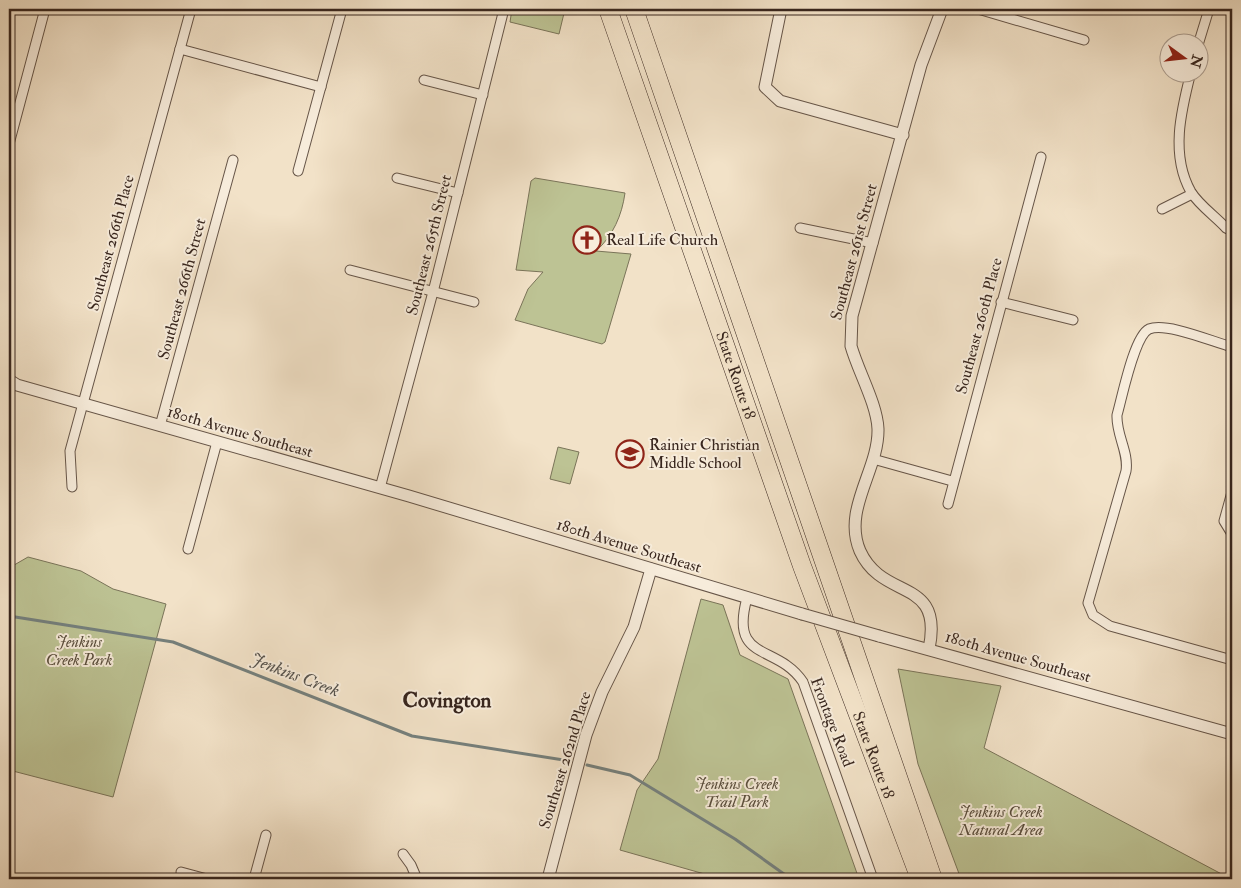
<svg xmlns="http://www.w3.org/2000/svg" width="1241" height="888" font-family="'IM FELL Double Pica',serif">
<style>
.green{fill:#bdc394;stroke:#7a7459}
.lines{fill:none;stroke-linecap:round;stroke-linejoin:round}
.stream{stroke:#75807d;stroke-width:3}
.minor-casing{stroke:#665548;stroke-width:11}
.tertiary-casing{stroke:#665548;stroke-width:13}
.motorway-casing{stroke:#38261e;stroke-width:19}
.minor{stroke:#f7ecdb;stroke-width:9}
.tertiary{stroke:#f7ecdb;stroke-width:11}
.motorway{stroke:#f2e2c8;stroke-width:18}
.tertiary-bridge-casing{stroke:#665548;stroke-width:13;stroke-linecap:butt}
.tertiary-bridge{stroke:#f7ecdb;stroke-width:11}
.labels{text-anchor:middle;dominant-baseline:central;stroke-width:4;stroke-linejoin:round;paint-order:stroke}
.poi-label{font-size:16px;fill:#38261e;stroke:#f7ecdb;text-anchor:start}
.street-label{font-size:16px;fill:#38261e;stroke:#f7ecdb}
.park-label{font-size:16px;font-style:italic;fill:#594d3c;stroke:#f7ecdb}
.water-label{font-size:18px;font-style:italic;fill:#56534e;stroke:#f7ecdb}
.district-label{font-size:21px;font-weight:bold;fill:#38261e;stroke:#f7ecdb}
</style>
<rect width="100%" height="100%" fill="#f2e2c8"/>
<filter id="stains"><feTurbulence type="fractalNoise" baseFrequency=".004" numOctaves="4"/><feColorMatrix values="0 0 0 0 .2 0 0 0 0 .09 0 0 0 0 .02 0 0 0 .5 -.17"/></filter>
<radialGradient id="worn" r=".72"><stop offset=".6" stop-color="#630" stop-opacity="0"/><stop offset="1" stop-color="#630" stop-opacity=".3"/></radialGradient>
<!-- green -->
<g class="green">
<polygon points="512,9 565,9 559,34 510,22"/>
<path d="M535,178L625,193C622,215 613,236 596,251L631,254L605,342L602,344L515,320L528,289L543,272L516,270L531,181Z"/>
<polygon points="558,447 579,452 570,484 550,479"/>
<polygon points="28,557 81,571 113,589 166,604 113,797 9,770 9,568"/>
<polygon points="701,599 723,605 740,655 788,679 859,879 707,879 708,875 620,850 637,790 658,759"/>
<polygon points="898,669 1001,686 984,748 1231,879 961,879 918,764"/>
</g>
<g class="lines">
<!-- stream -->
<g class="stream">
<polyline points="9,616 173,642 412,736 570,761"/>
<polyline points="587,765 630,775 735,839 791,879"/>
</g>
<!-- minor casing -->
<g class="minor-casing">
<g id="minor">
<polyline points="978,9 1084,40"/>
<polyline points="1198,45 1209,9"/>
<polyline points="180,49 321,87"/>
<path d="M1191,72C1181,111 1170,155 1191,192C1199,205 1216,217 1226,228L1232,231"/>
<polyline points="424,80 483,95"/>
<polyline points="9,144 45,9"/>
<polyline points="298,171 342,9"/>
<polyline points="397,178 458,193"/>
<polyline points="1162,209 1192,194"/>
<polyline points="800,228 873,243"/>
<polyline points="350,270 474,302"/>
<polyline points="1001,302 1073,320"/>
<path d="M1232,347C1213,342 1167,322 1149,329C1134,336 1122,398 1117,415C1116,435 1129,452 1126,471L1088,603L1093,615L1110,626L1232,660"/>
<polyline points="160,426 233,160"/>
<polyline points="873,459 952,481"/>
<polyline points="72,487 70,451 191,9"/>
<polyline points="380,488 433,292 504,9"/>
<polyline points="1232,492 1224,521 1232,534"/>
<polyline points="948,504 1041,157"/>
<polyline points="188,549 217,442"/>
<path d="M747,598C729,663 777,643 803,682L873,879"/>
<polyline points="403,854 411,865 417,879"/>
<polyline points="181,872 207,879"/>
<polyline points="254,879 266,835"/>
</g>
</g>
<!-- tertiary casing -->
<g class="tertiary-casing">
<g id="tertiary">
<polyline points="781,9 765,87 780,101 903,135"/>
<polyline points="9,380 17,385 409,496 802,614"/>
<polyline points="879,636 1232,734"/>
<path d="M929,649C944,576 883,602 860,551C842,509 879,470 878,429C877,404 858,371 851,346L852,316L921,65L942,9"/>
<polyline points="548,879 586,735 602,692 634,627 651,569"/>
</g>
</g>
<!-- motorway casing -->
<g class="motorway-casing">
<g id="motorway">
<path id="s1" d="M608,9L802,566L920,879"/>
<polyline points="634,9 933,879"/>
</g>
</g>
<!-- minor -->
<use href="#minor" class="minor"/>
<!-- tertiary -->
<use href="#tertiary" class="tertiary"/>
<!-- motorway -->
<use href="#motorway" class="motorway"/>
<!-- tertiary-bridge casing -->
<g class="tertiary-bridge-casing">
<polyline id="tertiary-bridge" points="802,614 879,636"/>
</g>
<!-- tertiary-bridge -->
<use href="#tertiary-bridge" class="tertiary-bridge"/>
</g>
<!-- icons -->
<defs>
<g id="church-ring" transform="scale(1.4375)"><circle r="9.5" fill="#f7ecdb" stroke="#8f2418" stroke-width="1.5"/><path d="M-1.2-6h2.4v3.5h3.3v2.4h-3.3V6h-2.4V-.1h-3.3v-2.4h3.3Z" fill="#8f2418"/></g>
<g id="school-ring" transform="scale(1.4375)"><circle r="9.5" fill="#f7ecdb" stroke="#8f2418" stroke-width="1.5"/><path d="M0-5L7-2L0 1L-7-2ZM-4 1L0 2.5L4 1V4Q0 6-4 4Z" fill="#8f2418"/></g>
</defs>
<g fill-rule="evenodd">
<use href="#church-ring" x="587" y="240"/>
<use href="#school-ring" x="630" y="454"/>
</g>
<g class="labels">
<!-- poi labels -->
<g class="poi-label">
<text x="606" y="240">Real Life Church</text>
<text x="649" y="445">Rainier Christian<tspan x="649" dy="18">Middle School</tspan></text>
</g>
<!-- street labels -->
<g class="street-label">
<text transform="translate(111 243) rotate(-75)">Southeast 266th Place</text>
<text transform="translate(429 245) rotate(-76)">Southeast 265th Street</text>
<text transform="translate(854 252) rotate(-75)">Southeast 261st Street</text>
<text transform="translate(182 289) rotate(-75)">Southeast 266th Street</text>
<text transform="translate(979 326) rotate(-75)">Southeast 260th Place</text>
<text stroke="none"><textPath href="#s1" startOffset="388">State Route 18</textPath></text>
<text transform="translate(240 432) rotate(16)">180th Avenue Southeast</text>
<text transform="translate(629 546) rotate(17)">180th Avenue Southeast</text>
<text transform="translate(1018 657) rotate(16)">180th Avenue Southeast</text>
<text transform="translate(832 722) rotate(69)">Frontage Road</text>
<text stroke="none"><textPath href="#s1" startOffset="792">State Route 18</textPath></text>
<text transform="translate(565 760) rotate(-73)">Southeast 262nd Place</text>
</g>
<!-- park labels -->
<g class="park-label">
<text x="79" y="642">Jenkins<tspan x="79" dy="18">Creek Park</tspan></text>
<text x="737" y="784">Jenkins Creek<tspan x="737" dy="18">Trail Park</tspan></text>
<text x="1001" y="812">Jenkins Creek<tspan x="1001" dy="18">Natural Area</tspan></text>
</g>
<!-- water labels -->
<g class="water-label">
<text transform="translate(295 675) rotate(21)">Jenkins Creek</text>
</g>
<!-- district labels -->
<g class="district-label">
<text x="447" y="700">Covington</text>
</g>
</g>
<!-- margin -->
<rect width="1241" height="888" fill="none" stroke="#f2e2c8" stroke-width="30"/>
<rect x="10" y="10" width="1221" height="868" fill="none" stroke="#38261e" stroke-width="2.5"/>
<rect x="15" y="15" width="1211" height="858" fill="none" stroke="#38261e"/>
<!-- north arrow -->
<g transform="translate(1184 58) rotate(105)"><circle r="24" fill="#f7ecdb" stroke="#ab9d8f"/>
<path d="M0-4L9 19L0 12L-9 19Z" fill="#8f2418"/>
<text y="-8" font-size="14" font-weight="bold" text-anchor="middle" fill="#38261e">N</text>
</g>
<rect width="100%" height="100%" filter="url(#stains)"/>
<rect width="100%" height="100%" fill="url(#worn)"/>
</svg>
